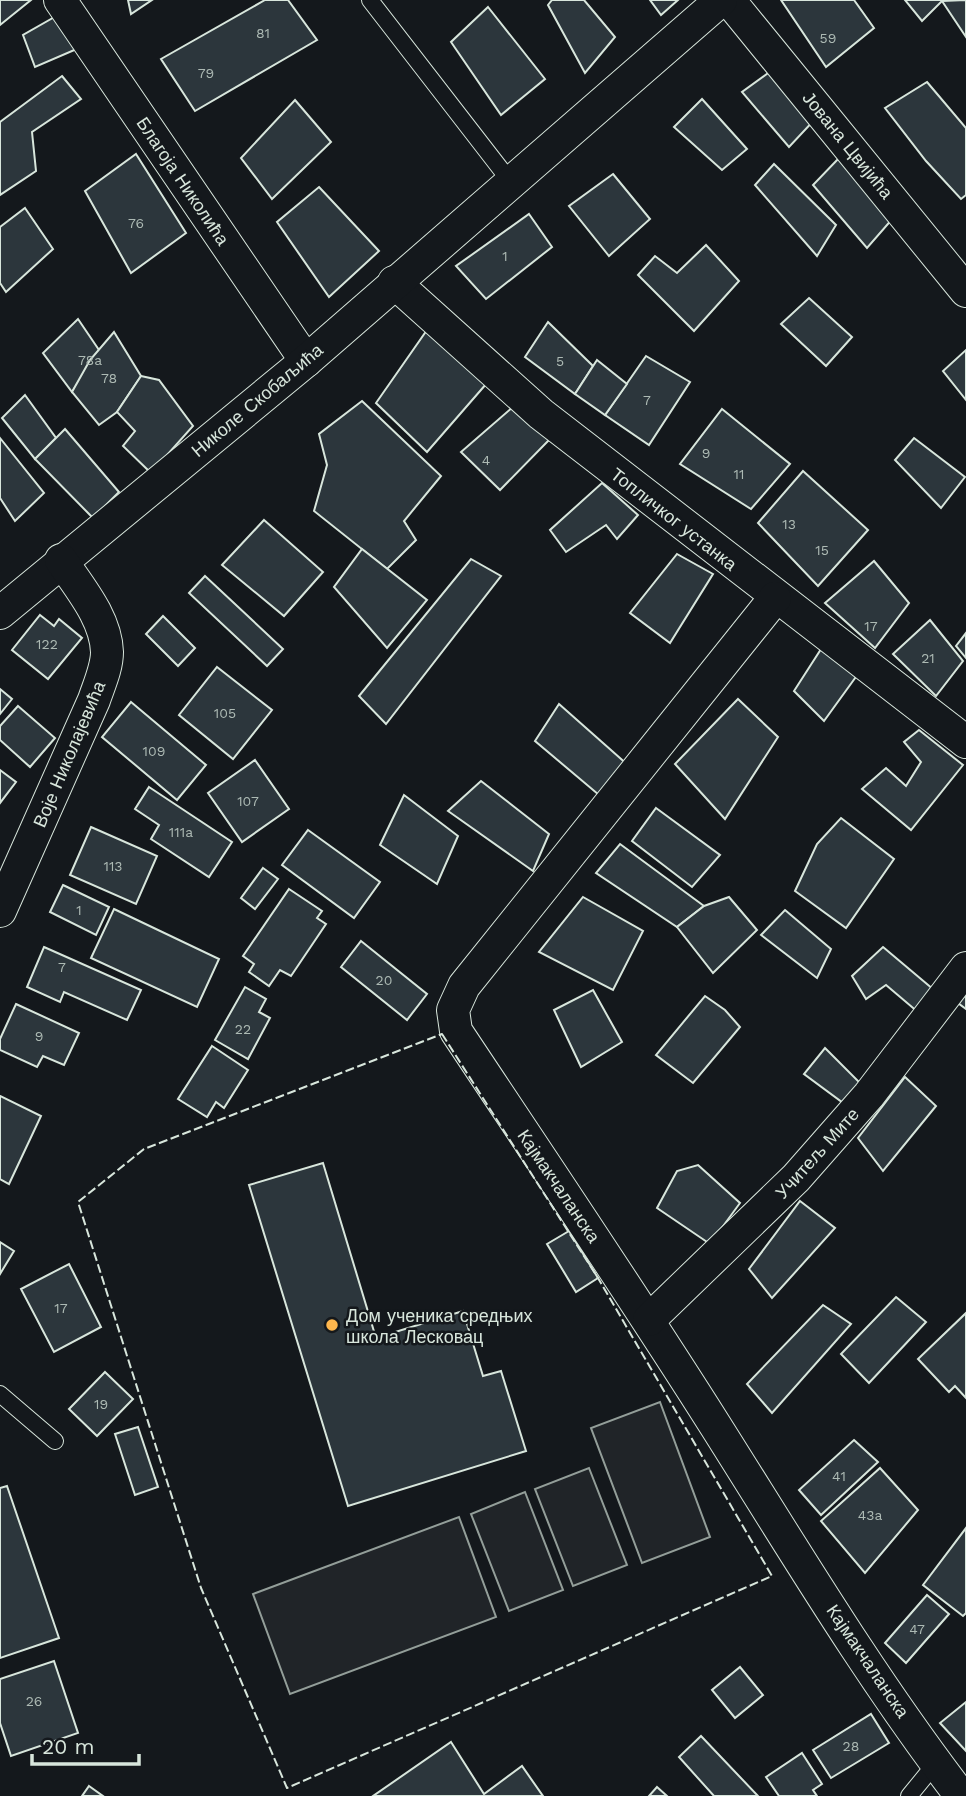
<svg xmlns="http://www.w3.org/2000/svg" width="966" height="1796" font-family="'Work Sans',sans-serif">
<style>
.green{fill:#202428;stroke:#939e99;stroke-width:2}
.building{fill:#2c363c;stroke:#d8e6dc;stroke-width:2}
.lines{fill:none;stroke-linecap:round;stroke-linejoin:round}
.service-casing{stroke:#d8e6dc;stroke-width:18}
.minor-casing{stroke:#d8e6dc;stroke-width:34}
.service{stroke:#14181c;stroke-width:16}
.minor{stroke:#14181c;stroke-width:32}
.fence{stroke:#d8e6dc;stroke-width:2;stroke-dasharray:9 3.5;stroke-linecap:butt}
.poi-dot{fill:#ffb74d;stroke:#14181c;stroke-width:2.5}
.labels{text-anchor:middle;dominant-baseline:central;stroke-width:5;stroke-linejoin:round;paint-order:stroke}
.number-label{font-size:14px;fill:#adbab4}
.street-label{font-size:18px;fill:#d8e6dc;stroke:#14181c}
.poi-label{font-size:18px;fill:#d8e6dc;stroke:#14181c;text-anchor:start}
</style>
<rect width="100%" height="100%" fill="#14181c"/>
<!-- green -->
<g class="green">
<polygon points="660,1402 710,1537 642,1563 591,1428"/>
<polygon points="589,1468 627,1565 573,1586 535,1489"/>
<polygon points="525,1492 563,1590 509,1611 471,1514"/>
<polygon points="459,1517 496,1617 290,1694 253,1594"/>
</g>
<!-- building -->
<g class="building">
<polygon points="0,0 31,0 0,25"/>
<polygon points="128,0 152,0 131,14"/>
<polygon points="265,0 288,0 317,40 195,111 161,59"/>
<polygon points="552,0 584,0 615,37 585,73 548,5"/>
<polygon points="650,0 678,0 661,15"/>
<polygon points="781,0 854,0 874,28 826,67"/>
<polygon points="905,0 943,0 922,21"/>
<polygon points="966,0 966,37 942,1"/>
<polygon points="488,7 545,79 501,115 451,42"/>
<polygon points="58,15 79,48 35,67 23,35"/>
<polygon points="775,68 818,116 789,147 742,92"/>
<polygon points="62,76 81,99 32,132 36,171 0,195 0,122"/>
<polygon points="927,82 966,128 966,195 961,199 926,161 885,108"/>
<polygon points="702,99 747,149 722,170 674,127"/>
<polygon points="295,100 331,142 272,199 241,158"/>
<polygon points="136,154 186,233 131,273 85,191"/>
<polygon points="839,158 894,217 867,248 813,185"/>
<polygon points="774,164 836,225 817,256 755,185"/>
<polygon points="613,174 650,219 609,256 569,206"/>
<polygon points="319,187 379,251 329,297 277,222"/>
<polygon points="25,208 53,249 6,292 0,283 0,227"/>
<polygon points="529,214 552,247 486,299 456,266"/>
<polygon points="706,245 739,281 694,331 638,275 655,256 677,273"/>
<polygon points="809,298 852,337 826,366 781,324"/>
<polygon points="78,319 99,350 72,392 43,353"/>
<polygon points="548,322 593,366 575,394 525,357"/>
<polygon points="427,330 487,383 427,452 376,403"/>
<polygon points="114,332 141,376 117,412 99,425 72,392 90,360"/>
<polygon points="966,350 966,400 943,371"/>
<polygon points="646,356 690,382 649,445 605,415"/>
<polygon points="597,360 627,384 605,415 575,394"/>
<polygon points="141,376 159,380 193,426 151,473 123,446 135,431 117,412"/>
<polygon points="25,395 56,438 35,459 2,418"/>
<polygon points="362,401 441,476 404,521 416,540 387,569 314,511 327,465 319,434"/>
<polygon points="514,406 549,440 500,490 461,452"/>
<polygon points="722,409 790,464 751,509 680,464"/>
<polygon points="65,429 119,492 93,518 35,459"/>
<polygon points="0,438 44,493 15,521 0,498"/>
<polygon points="914,438 965,477 941,508 895,460"/>
<polygon points="803,471 868,530 818,586 758,523"/>
<polygon points="602,483 638,515 617,539 606,525 566,552 550,530"/>
<polygon points="264,520 323,572 284,616 222,565"/>
<polygon points="362,549 427,600 387,648 334,587"/>
<polygon points="677,554 713,574 670,643 630,613"/>
<polygon points="471,559 501,576 386,724 359,696"/>
<polygon points="874,561 909,603 875,648 825,603"/>
<polygon points="205,576 283,649 267,666 189,593"/>
<polygon points="40,615 54,626 59,619 82,638 48,679 12,650"/>
<polygon points="163,616 195,648 178,666 146,634"/>
<polygon points="930,620 963,661 936,696 893,654"/>
<polygon points="966,633 966,658 956,646"/>
<polygon points="823,646 858,674 824,721 794,691"/>
<polygon points="217,667 272,710 233,759 179,715"/>
<polygon points="0,689 12,699 0,714"/>
<polygon points="738,699 778,737 725,819 675,764"/>
<polygon points="131,702 206,765 177,800 102,737"/>
<polygon points="559,704 629,766 599,795 535,741"/>
<polygon points="18,706 55,738 30,767 0,740 0,726"/>
<polygon points="919,730 963,765 911,830 862,789 886,768 906,786 921,762 904,742"/>
<polygon points="255,760 289,809 242,842 208,793"/>
<polygon points="0,770 16,782 0,803"/>
<polygon points="481,781 549,834 533,871 448,811"/>
<polygon points="149,787 232,842 209,877 151,839 159,825 135,809"/>
<polygon points="404,795 458,836 437,884 380,845"/>
<polygon points="656,808 720,855 692,887 632,841"/>
<polygon points="841,818 894,859 846,928 795,891 817,844"/>
<polygon points="91,827 157,856 136,904 70,875"/>
<polygon points="308,830 380,882 354,918 282,865"/>
<polygon points="620,844 704,906 677,927 596,873"/>
<polygon points="263,868 278,879 255,909 241,898"/>
<polygon points="63,885 109,907 96,935 50,912"/>
<polygon points="289,889 322,911 317,918 326,924 291,976 280,970 269,986 249,972 254,964 243,956"/>
<polygon points="583,897 643,931 613,990 539,952"/>
<polygon points="729,897 757,930 713,973 677,927 704,906"/>
<polygon points="114,909 219,959 197,1007 91,958"/>
<polygon points="785,910 831,949 817,978 761,935"/>
<polygon points="361,941 427,994 407,1020 341,967"/>
<polygon points="44,947 141,990 127,1020 64,992 60,1002 27,987"/>
<polygon points="883,947 940,995 919,1013 886,985 866,999 852,976"/>
<polygon points="245,987 266,999 259,1012 270,1018 248,1059 215,1040"/>
<polygon points="593,990 622,1042 581,1067 554,1010"/>
<polygon points="966,994 966,1009 958,1003"/>
<polygon points="705,996 725,1010 740,1027 693,1083 656,1055"/>
<polygon points="16,1004 79,1033 64,1065 43,1056 37,1067 0,1050 0,1039"/>
<polygon points="212,1046 248,1070 224,1108 216,1102 207,1117 178,1099"/>
<polygon points="825,1048 865,1088 850,1108 804,1074"/>
<polygon points="905,1077 936,1106 883,1171 858,1138"/>
<polygon points="0,1096 41,1116 9,1184 0,1179"/>
<polygon points="323,1163 376,1338 463,1311 483,1376 501,1371 526,1451 348,1506 249,1185"/>
<polygon points="698,1165 740,1203 710,1244 657,1208 677,1171"/>
<polygon points="800,1201 835,1228 772,1298 749,1269"/>
<polygon points="569,1231 598,1278 576,1292 547,1244"/>
<polygon points="0,1242 14,1251 0,1274"/>
<polygon points="69,1264 101,1327 54,1352 21,1289"/>
<polygon points="896,1297 926,1322 869,1383 841,1354"/>
<polygon points="823,1305 851,1324 772,1413 747,1384"/>
<polygon points="966,1313 966,1398 955,1386 949,1392 918,1359"/>
<polygon points="105,1372 133,1399 97,1436 69,1409"/>
<polygon points="138,1427 158,1487 135,1495 115,1434"/>
<polygon points="854,1440 878,1462 821,1515 799,1490"/>
<polygon points="880,1468 918,1510 865,1573 821,1521"/>
<polygon points="7,1486 59,1638 0,1658 0,1488"/>
<polygon points="966,1528 966,1613 963,1616 923,1585"/>
<polygon points="927,1595 949,1614 906,1663 885,1643"/>
<polygon points="54,1661 78,1733 11,1756 0,1723 0,1679"/>
<polygon points="740,1667 763,1695 735,1718 712,1690"/>
<polygon points="966,1702 966,1751 940,1723"/>
<polygon points="871,1714 889,1743 831,1778 813,1750"/>
<polygon points="701,1736 758,1796 714,1796 679,1757"/>
<polygon points="451,1742 484,1794 522,1766 543,1796 373,1796"/>
<polygon points="802,1753 822,1784 813,1790 817,1796 779,1796 766,1777"/>
<polygon points="89,1786 103,1796 82,1796"/>
<polygon points="657,1787 667,1796 649,1796"/>
</g>
<g class="lines">
<!-- service casing -->
<g class="service-casing">
<g id="service">
<polyline points="370,0 510,181"/>
<polyline points="0,1394 55,1441"/>
<polyline points="909,1796 936,1763"/>
</g>
</g>
<!-- minor casing -->
<g class="minor-casing">
<g id="minor">
<polyline points="60,0 306,361"/>
<polyline points="729,0 966,291"/>
<polyline points="394,282 541,414 966,742"/>
<path d="M775,598L464,986L453,1010L456,1031C543,1162 631,1292 715,1425C794,1550 871,1679 961,1796"/>
<polyline points="0,613 306,361 721,0"/>
<path d="M0,911L94,700C99,685 107,668 107,652C106,618 79,587 61,560"/>
<polyline points="649,1320 796,1178 869,1095 966,968"/>
</g>
</g>
<!-- service -->
<use href="#service" class="service"/>
<!-- minor -->
<use href="#minor" class="minor"/>
<!-- fence -->
<polygon class="fence" points="442,1034 598,1278 772,1576 287,1788 201,1588 78,1202 144,1149"/>
</g>
<!-- markers -->
<circle class="poi-dot" cx="332" cy="1325" r="7"/>
<g class="labels">
<!-- number labels -->
<g class="number-label">
<text x="263" y="33">81</text>
<text x="828" y="38">59</text>
<text x="206" y="73">79</text>
<text x="136" y="223">76</text>
<text x="505" y="256">1</text>
<text x="90" y="360">78a</text>
<text x="560" y="361">5</text>
<text x="109" y="378">78</text>
<text x="647" y="400">7</text>
<text x="706" y="453">9</text>
<text x="486" y="460">4</text>
<text x="739" y="474">11</text>
<text x="789" y="524">13</text>
<text x="822" y="550">15</text>
<text x="871" y="626">17</text>
<text x="47" y="644">122</text>
<text x="928" y="658">21</text>
<text x="225" y="713">105</text>
<text x="154" y="751">109</text>
<text x="248" y="801">107</text>
<text x="181" y="832">111a</text>
<text x="113" y="866">113</text>
<text x="79" y="910">1</text>
<text x="62" y="967">7</text>
<text x="384" y="980">20</text>
<text x="243" y="1029">22</text>
<text x="39" y="1036">9</text>
<text x="61" y="1308">17</text>
<text x="101" y="1404">19</text>
<text x="839" y="1476">41</text>
<text x="870" y="1515">43a</text>
<text x="917" y="1629">47</text>
<text x="34" y="1701">26</text>
<text x="851" y="1746">28</text>
</g>
<!-- street labels -->
<g class="street-label">
<text transform="translate(848 145) rotate(51)">Јована Цвијића</text>
<text transform="translate(183 181) rotate(56)">Благоја Николића</text>
<text transform="translate(257 400) rotate(-40)">Николе Скобаљића</text>
<text transform="translate(674 519) rotate(38)">Топличког устанка</text>
<text transform="translate(69 754) rotate(-67)">Воје Николајевића</text>
<text transform="translate(817 1153) rotate(-48)">Учитељ Мите</text>
<text transform="translate(559 1186) rotate(56)">Кајмакчаланска</text>
<text transform="translate(868 1661) rotate(56)">Кајмакчаланска</text>
</g>
<!-- poi labels -->
<g class="poi-label">
<text x="346" y="1315">Дом ученика средњих<tspan x="346" dy="21">школа Лесковац</tspan></text>
</g>
</g>
<!-- scale -->
<path d="M32 1754v10h107v-10" fill="none" stroke="#d8e6dc" stroke-width="3.5"/>
<text x="42" y="1754" font-size="21" fill="#d8e6dc" stroke="#14181c" stroke-width="5" paint-order="stroke">20 m</text>
</svg>
